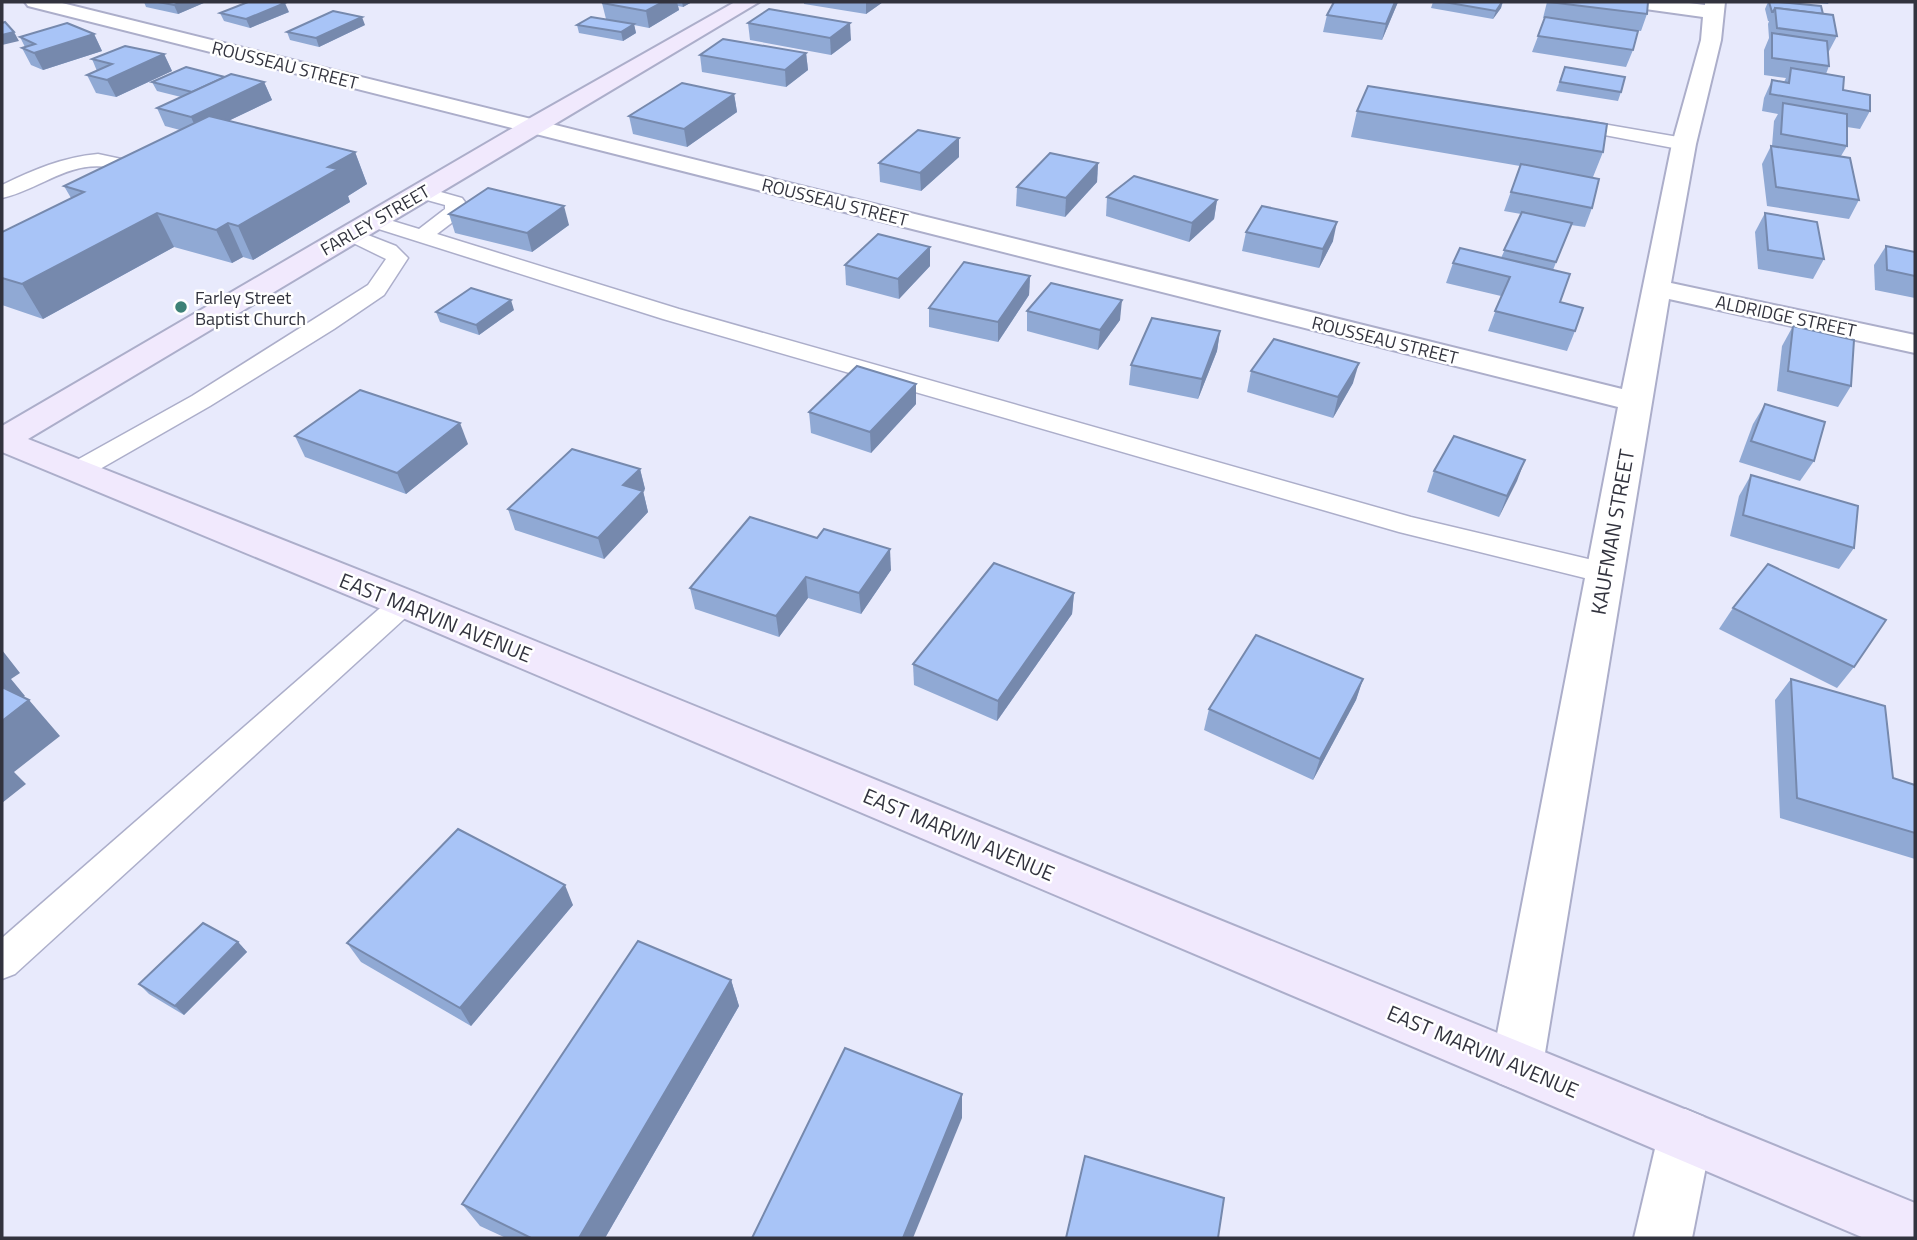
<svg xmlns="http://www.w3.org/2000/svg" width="1917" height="1240" font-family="'Titillium Web',sans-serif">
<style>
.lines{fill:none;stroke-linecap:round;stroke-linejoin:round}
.lane-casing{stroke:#acaeca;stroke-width:3}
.street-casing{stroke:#acaeca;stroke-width:4}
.secondary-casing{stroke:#acaeca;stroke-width:4}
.lane{fill:#fff;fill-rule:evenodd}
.street{fill:#fff;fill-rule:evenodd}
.secondary{fill:#f1e9fd;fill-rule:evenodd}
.wall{fill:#90a9d4}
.shaded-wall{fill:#7689ad}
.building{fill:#a8c4f7;stroke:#7689ad;stroke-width:2}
.poi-dot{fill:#3d8176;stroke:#fff;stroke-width:2.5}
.labels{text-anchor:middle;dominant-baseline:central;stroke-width:5;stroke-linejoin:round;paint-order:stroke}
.far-street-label{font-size:18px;fill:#32333e;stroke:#fff}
.far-poi-label{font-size:18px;fill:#32333e;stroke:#fff;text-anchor:start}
.street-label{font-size:21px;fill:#32333e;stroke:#fff}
</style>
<rect width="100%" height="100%" fill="#e8eafc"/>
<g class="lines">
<!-- lane casing -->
<g class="lane-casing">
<g id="lane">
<polygon points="1568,118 1684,138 1693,144 1684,150 1562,127 1559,123 1562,119"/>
<path d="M98,154L140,163L145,172L129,186L122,188L112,182L125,171C73,154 48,187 2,198V185C33,170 63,157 98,154Z"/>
<polygon points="423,187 462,198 465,202 462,215 437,234 679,309 1411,517 1605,563 1615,566 1619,573 1615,580 1605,583 1399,532 663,319 366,225 363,221 366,217 373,215 419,229 445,209 445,205 416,197 413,193 416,189"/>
<polygon points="350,228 396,246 408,258 384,295 334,329 210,406 86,477 77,479 68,477 64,471 68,465 192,396 368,285 386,259 343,238 340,234 343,230"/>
<polygon points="404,593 414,596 419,603 414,610 15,974 2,979 2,938 394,596"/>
</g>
</g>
<!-- street casing -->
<g class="street-casing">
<g id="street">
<polygon points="25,2 58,2 1622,389 1672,144 1701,40 1703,17 1638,8 1628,2 1681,2 1705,5 1705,2 1725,2 1721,40 1696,144 1671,283 1915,335 1915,353 1669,299 1543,1065 1535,1083 1517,1090 1499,1083 1491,1065 1618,407 28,6"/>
<polygon points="1685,1109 1704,1117 1712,1136 1692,1238 1634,1238 1658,1136 1666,1117"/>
</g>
</g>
<!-- secondary casing -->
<g class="secondary-casing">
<polygon id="secondary" points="735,2 759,2 28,439 417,593 1915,1203 1915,1238 1864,1238 391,613 2,452 2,426 523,122"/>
</g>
<!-- lane -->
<use href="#lane" class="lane"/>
<!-- street -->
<use href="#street" class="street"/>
<!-- secondary -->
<use href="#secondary" class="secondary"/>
</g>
<!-- wall -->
<g class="wall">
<polygon points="144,2 206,2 178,14 146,7"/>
<polygon points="605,2 692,2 683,7 678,6 679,10 649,28 634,25 636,33 623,41 579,33 577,25 606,19 602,3"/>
<polygon points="804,2 883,2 866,14 804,4"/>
<polygon points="1398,2 1382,40 1323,32 1327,15"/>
<polygon points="1433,2 1503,2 1501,8 1493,19 1431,8"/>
<polygon points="1547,2 1648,2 1647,14 1641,31 1617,28 1633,50 1626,67 1532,52 1545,18 1543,18"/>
<polygon points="1768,2 1779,2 1823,14 1837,36 1828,53 1829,66 1826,74 1843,90 1870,111 1860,129 1847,127 1847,146 1841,156 1859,200 1849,219 1767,206 1762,164 1771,146 1772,146 1774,121 1778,114 1762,111 1764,98 1772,80 1784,82 1786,78 1764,75 1764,50 1769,38 1768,24 1769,21 1768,21 1765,9"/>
<polygon points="1799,2 1829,2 1828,4"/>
<polygon points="289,12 250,28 224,21 220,13"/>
<polygon points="748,23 851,40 831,55 750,40"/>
<polygon points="365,25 319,47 290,40 287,32"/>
<polygon points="94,34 102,51 43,70 31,65 22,48 25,47 20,37"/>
<polygon points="806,53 808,70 786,87 702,72 700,55"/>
<polygon points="164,54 172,71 116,97 96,93 87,75 97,71 92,59"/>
<polygon points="1565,67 1621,92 1618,101 1556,91"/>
<polygon points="225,77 264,82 272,100 228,121 355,152 367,184 348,196 350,202 253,260 243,257 232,263 174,247 43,319 2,305 2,232 71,198 64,186 180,130 165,126 157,108 181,97 157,91 152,82"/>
<polygon points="734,94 737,112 687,147 633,134 629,116"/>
<polygon points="1357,111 1603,152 1593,177 1592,208 1585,227 1571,225 1553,270 1560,302 1575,331 1567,351 1488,331 1501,296 1446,283 1453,263 1501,258 1521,214 1504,211 1520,166 1351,137"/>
<polygon points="959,157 921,191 880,182 879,163"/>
<polygon points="1098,163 1097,182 1065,217 1016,206 1017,187"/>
<polygon points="1107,197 1217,200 1214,219 1189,242 1106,216"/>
<polygon points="1765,213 1824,259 1813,279 1758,269 1755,232"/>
<polygon points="449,214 569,225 532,252 455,233"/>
<polygon points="1246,232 1333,241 1319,268 1242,251"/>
<polygon points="1886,246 1915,252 1915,298 1875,290 1874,265"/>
<polygon points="845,265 930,266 899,299 846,285"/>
<polygon points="1030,276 1029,295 998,342 929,327 929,308"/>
<polygon points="514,310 479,335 440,322 436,312"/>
<polygon points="1027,311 1120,320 1098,350 1027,331"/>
<polygon points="1793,326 1851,386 1838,407 1777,391 1782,346"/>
<polygon points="1220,331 1217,351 1198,399 1129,385 1131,365"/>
<polygon points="1251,371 1353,383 1333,418 1247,392"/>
<polygon points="916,404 871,453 811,433 809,412"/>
<polygon points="1765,404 1814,461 1800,481 1739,462 1753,424"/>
<polygon points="295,436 468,444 406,494 305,457"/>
<polygon points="1525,460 1499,517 1427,492 1434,471"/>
<polygon points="640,469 645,489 643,491 648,512 604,559 515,530 508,509"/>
<polygon points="1751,475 1854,548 1839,569 1730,536 1739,496"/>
<polygon points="891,570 861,614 808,598 779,637 695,609 690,588"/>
<polygon points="1074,593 1072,614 997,721 914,685 913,664"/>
<polygon points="1733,608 1854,667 1837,688 1719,629"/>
<polygon points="1363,679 1356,700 1313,780 1204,730 1209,709"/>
<polygon points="1791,679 1893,778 1915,785 1915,859 1780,818 1775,700"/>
<polygon points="573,905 471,1026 361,962 347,943"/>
<polygon points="238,942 247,952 184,1015 149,994 139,984"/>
<polygon points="731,980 739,1006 605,1238 506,1238 480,1226 462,1204"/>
</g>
<!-- shaded-wall -->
<g class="shaded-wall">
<polygon points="182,2 206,2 178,14 174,5"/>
<polygon points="663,2 677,2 679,10 649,28 646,11"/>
<polygon points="682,2 692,2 683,7"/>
<polygon points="866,2 883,2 866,14"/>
<polygon points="1395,2 1398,2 1382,40 1386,24"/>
<polygon points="1502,2 1501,8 1493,19 1496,11"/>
<polygon points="285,3 289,12 250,28 246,19"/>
<polygon points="362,17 365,25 319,47 316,38"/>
<polygon points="850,23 851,40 831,55 830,38"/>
<polygon points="634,24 636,33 623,41 621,32"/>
<polygon points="14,32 19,41 2,45 2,35"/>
<polygon points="94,34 102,51 43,70 34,53"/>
<polygon points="806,53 808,70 786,87 785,70"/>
<polygon points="164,54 172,71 116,97 107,80"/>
<polygon points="264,82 272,100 199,135 191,117"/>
<polygon points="734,94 737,112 687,147 684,129"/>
<polygon points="959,138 959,157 921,191 920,173"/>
<polygon points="355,152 367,184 348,196 350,202 253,260 238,226 328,167"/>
<polygon points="1098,163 1097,182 1065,217 1066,198"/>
<polygon points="1217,200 1214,219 1189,242 1192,223"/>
<polygon points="564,206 569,225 532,252 527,233"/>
<polygon points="157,213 174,247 43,319 22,284"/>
<polygon points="1337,222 1333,241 1319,268 1323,249"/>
<polygon points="228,223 243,257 232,263 216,230"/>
<polygon points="930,247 930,266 899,299 898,279"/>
<polygon points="1030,276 1029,295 998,342 998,322"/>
<polygon points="511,300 514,310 479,335 476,325"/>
<polygon points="1122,300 1120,320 1098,350 1100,330"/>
<polygon points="1220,331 1217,351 1198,399 1202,379"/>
<polygon points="1359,363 1353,383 1333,418 1338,397"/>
<polygon points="916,384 916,404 871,453 870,432"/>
<polygon points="460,423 468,444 406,494 397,473"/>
<polygon points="1525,460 1517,481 1499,517 1507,496"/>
<polygon points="640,469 645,489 629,506 623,485"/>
<polygon points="643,491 648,512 604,559 598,538"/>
<polygon points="890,549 891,570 861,614 859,593"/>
<polygon points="806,577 808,598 779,637 776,616"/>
<polygon points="1074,593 1072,614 997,721 998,701"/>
<polygon points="2,650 20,673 11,679 25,696 6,710 2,704"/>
<polygon points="1363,679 1356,700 1313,780 1320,759"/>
<polygon points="29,700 60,736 14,772 26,784 2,803 2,721"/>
<polygon points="565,885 573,905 471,1026 460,1008"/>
<polygon points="238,942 247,952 184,1015 175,1006"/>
<polygon points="731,980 739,1006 605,1238 579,1238"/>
<polygon points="962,1094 962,1118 913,1238 903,1238"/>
</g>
<!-- building -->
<g class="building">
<polygon points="158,2 182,2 174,5"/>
<polygon points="248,2 279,2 285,3 246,19 220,13"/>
<polygon points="605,2 663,2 646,11 602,3"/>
<polygon points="1334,2 1395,2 1386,24 1327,15"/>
<polygon points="1444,2 1502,2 1496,11"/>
<polygon points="1549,2 1648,2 1647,14"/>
<polygon points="1769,2 1779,2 1821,6 1823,14 1775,8 1773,12 1772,12"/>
<polygon points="1775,8 1833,15 1837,36 1777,28"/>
<polygon points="769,9 850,23 830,38 748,23"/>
<polygon points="333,11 362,17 316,38 287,32"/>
<polygon points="591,17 634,24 621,32 577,25"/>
<polygon points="1545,17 1638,31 1633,50 1538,36"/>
<polygon points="5,22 14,32 2,35 2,23"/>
<polygon points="67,23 94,34 34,53 22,48 35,44 20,37"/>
<polygon points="1772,33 1827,41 1829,66 1772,58"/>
<polygon points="723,39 806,53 785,70 700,55"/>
<polygon points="125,46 164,54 107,80 87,75 112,64 92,59"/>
<polygon points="186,67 225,77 192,92 152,82"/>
<polygon points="1565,67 1625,77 1621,92 1560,82"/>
<polygon points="1791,68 1844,77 1843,90 1870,95 1870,111 1770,94 1772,80 1789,83"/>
<polygon points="231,74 264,82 191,117 157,108"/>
<polygon points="682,83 734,94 684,129 629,116"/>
<polygon points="1368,86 1607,124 1603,152 1357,111"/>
<polygon points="1783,103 1847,114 1847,146 1781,134"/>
<polygon points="209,116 355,152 328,167 338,169 238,226 228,223 216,230 157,213 22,284 2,278 2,232 84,192 64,186"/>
<polygon points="918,130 959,138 920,173 879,163"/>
<polygon points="1771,146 1850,158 1859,200 1776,187"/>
<polygon points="1050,153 1098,163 1066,198 1017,187"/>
<polygon points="1521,164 1599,179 1592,208 1511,192"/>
<polygon points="1134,176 1217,200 1192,223 1107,197"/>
<polygon points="488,188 564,206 527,233 449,214"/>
<polygon points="1262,206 1337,222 1323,249 1246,232"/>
<polygon points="1522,212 1572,223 1556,262 1504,250"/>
<polygon points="1765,213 1817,222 1824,259 1768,250"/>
<polygon points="878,234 930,247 898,279 845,265"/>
<polygon points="1886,246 1915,252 1915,276 1887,270"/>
<polygon points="1460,248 1570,274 1560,302 1583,308 1575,331 1495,311 1510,277 1453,263"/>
<polygon points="964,262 1030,276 998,322 929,308"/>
<polygon points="1051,283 1122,300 1100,330 1027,311"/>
<polygon points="471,288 511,300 476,325 436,312"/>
<polygon points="1152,318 1220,331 1202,379 1131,365"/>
<polygon points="1793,326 1854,340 1851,386 1788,371"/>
<polygon points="1274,339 1359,363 1338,397 1251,371"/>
<polygon points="857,366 916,384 870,432 809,412"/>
<polygon points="360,390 460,423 397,473 295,436"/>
<polygon points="1765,404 1825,422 1814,461 1751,441"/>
<polygon points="1454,436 1525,460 1507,496 1434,471"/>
<polygon points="572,449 640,469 623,485 643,491 598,538 508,509"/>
<polygon points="1751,475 1858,506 1854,548 1743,515"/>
<polygon points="750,517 817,538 824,529 890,549 859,593 806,577 776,616 690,588"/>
<polygon points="994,563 1074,593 998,701 913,664"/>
<polygon points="1768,564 1886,620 1854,667 1733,608"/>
<polygon points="1256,635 1363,679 1320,759 1209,709"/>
<polygon points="1791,679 1885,706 1893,778 1915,785 1915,833 1797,798"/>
<polygon points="2,687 29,700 2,721"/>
<polygon points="458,829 565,885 460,1008 347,943"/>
<polygon points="203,923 238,942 175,1006 139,984"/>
<polygon points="638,941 731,980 579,1238 531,1238 462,1204"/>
<polygon points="845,1048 962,1094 903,1238 752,1238"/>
<polygon points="1085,1156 1224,1198 1218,1238 1066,1238"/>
</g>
<!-- markers -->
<circle class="poi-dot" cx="181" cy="307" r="7"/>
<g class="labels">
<!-- far-street labels -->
<g class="far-street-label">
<text transform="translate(285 65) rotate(14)">ROUSSEAU STREET</text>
<text transform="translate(835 202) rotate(14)">ROUSSEAU STREET</text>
<text transform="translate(375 220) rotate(-30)">FARLEY STREET</text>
<text transform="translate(1786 316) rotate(12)">ALDRIDGE STREET</text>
<text transform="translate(1385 340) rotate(14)">ROUSSEAU STREET</text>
</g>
<!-- far-poi labels -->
<g class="far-poi-label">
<text x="195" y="297">Farley Street<tspan x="195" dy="21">Baptist Church</tspan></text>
</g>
<!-- street labels -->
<g class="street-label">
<text transform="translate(1612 532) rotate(-80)">KAUFMAN STREET</text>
<text transform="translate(436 617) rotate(22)">EAST MARVIN AVENUE</text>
<text transform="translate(959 834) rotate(23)">EAST MARVIN AVENUE</text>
<text transform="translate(1483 1051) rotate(23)">EAST MARVIN AVENUE</text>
</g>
</g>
<!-- border -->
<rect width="1917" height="1240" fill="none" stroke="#32333e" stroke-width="7"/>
</svg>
